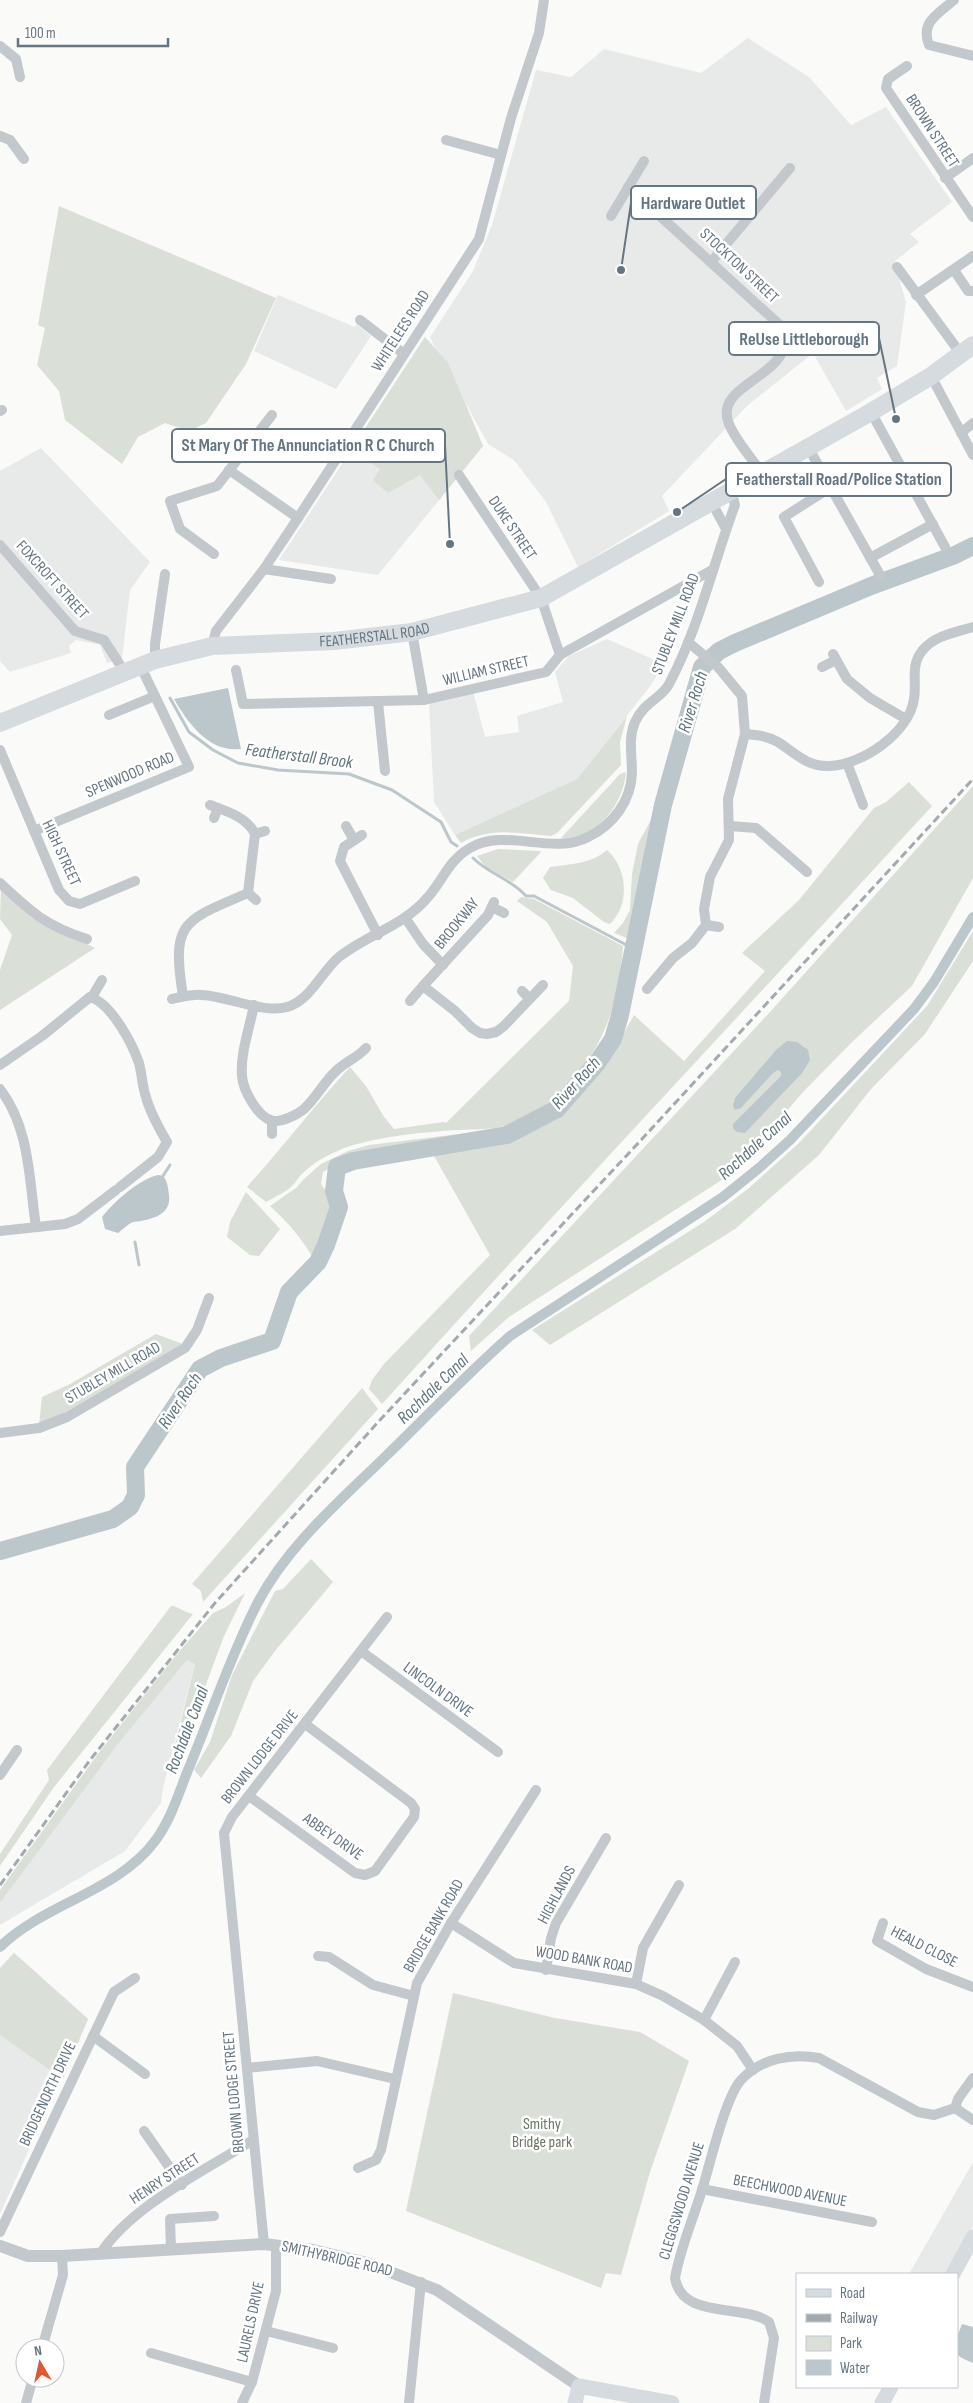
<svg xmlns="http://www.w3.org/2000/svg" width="973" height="2403" font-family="'Sofia Sans Condensed',sans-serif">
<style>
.built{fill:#e8e9e9}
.green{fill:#dadfd7}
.water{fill:#bbc7cb}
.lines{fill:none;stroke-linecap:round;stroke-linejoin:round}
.stream{stroke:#bbc7cb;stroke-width:3}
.canal{stroke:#bbc7cb;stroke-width:10}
.river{stroke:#bbc7cb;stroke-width:18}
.minor{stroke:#c3c8cc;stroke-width:10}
.tertiary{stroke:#c3c8cc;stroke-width:12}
.secondary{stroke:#d6dbdf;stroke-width:15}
.trunk{stroke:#d6dbdf;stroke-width:18}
.rail{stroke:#a2aab0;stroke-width:3;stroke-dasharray:8 4;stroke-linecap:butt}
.labels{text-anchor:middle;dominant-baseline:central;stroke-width:5;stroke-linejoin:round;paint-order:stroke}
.street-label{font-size:16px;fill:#657683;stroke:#fff}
.park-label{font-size:16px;fill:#687a64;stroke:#fff}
.water-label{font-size:18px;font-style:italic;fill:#60757c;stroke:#fff}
.leader{fill:none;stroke:#657683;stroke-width:2}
.callout-dot{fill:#657683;stroke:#fff;stroke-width:2}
.callout{fill:#fff;stroke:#657683;stroke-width:2}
.callout-label{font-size:18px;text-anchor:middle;font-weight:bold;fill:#657683}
</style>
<rect width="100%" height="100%" fill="#fafaf8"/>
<!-- built -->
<g class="built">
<polygon points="748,38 809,77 851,125 886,107 952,202 910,234 919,242 894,262 906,302 897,366 877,378 882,389 846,411 813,353 747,406 662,496 669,511 578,567 546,502 514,460 488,444 465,402 483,446 378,575 279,560 425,337 435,348 430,337 473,271 492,225 536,70 571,77 604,49 701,73"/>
<polygon points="278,295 355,327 356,324 371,336 336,389 254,351"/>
<polygon points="41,448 150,562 130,590 122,659 107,663 100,645 76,640 69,646 71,653 10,672 0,661 0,471"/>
<polygon points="607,639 664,664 651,685 577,779 455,835 434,802 429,702 473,691 485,737 519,732 517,716 563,702 555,672 569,656"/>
<polygon points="187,1660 195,1663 163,1788 161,1803 125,1851 0,1925 0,1903 118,1744"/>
<polygon points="14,1953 88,2019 0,2214 0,1968"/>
<polygon points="973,2162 973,2226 946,2274 909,2274"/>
</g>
<!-- green -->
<g class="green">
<polygon points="59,206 276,298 246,364 206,423 189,431 165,423 138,437 122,464 65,420 59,391 37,365 45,328 38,325"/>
<polygon points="425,337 448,363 483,446 439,500 420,475 388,493 373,480 380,469 351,450"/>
<path d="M627,716L620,742L621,765L557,833L551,836C519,833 490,827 461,843L455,835L577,779Z"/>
<path d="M626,772C623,805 597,839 561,838L620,774Z"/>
<path d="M909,782L932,806C749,1006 563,1203 382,1404L369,1389L372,1380L384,1364L490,1255L433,1154C455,1151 479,1150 501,1144C564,1125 603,1071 634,1015L684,1061L765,971L742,953L799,900L874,808L886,802Z"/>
<polygon points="973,786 973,878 912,986 851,1043 804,1091 741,1164 720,1181 509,1317 471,1351 469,1336 770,1012"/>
<polygon points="653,816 657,818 632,940 614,933 623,923 630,910 632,874 638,844"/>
<polygon points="498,849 540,851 541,852 513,882 486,867 477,856"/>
<path d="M607,850C627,868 631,904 610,924L604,922L573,898L551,890L543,878L550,867C571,864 591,864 607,850Z"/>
<polygon points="1,888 31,917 95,948 0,1010 0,970 12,935 0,919"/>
<path d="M521,897L534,899L623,946C621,969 618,992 611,1013C594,1063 554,1118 500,1127C486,1130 472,1129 458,1130C423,1132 384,1136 350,1146C333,1152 317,1160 304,1172C299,1176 296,1182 292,1186C285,1193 274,1197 266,1202L247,1187C282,1148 314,1106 350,1067L366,1086L384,1117L394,1129L444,1122L446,1123L569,1001L573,966L547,922L517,901Z"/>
<polygon points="973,931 973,961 925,1034 871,1089 819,1155 735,1229 550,1345 532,1330 704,1222 749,1188 799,1143 927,1006"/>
<path d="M524,1124L503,1132L370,1153L345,1160L323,1172L321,1184L329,1195L335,1211L316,1263C304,1241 289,1223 270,1206L296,1188L304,1179L321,1164L348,1151L369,1145L500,1129Z"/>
<polygon points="246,1192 280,1229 259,1256 250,1255 227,1237 230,1222"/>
<polygon points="156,1334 183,1344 55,1418 39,1425 42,1397 70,1384"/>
<polygon points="362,1388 378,1409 203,1602 201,1591 192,1584"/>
<polygon points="311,1559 333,1582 275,1651 253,1681 231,1736 201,1778 194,1770 210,1742 232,1675 275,1591 283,1589"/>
<polygon points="245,1593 224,1636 191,1725 178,1747 174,1749 195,1664 187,1660 118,1744 0,1903 0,1890 97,1755 177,1654 213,1613 226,1607"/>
<path d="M171,1606C178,1606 185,1613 193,1614L54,1787L0,1866V1854L49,1780L47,1770Z"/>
<polygon points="14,1953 88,2019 63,2079 0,2035 0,1968"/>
<polygon points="453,1993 555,2018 640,2032 689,2061 650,2172 621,2275 606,2273 601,2288 406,2211"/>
</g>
<!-- water -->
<g class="water">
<path d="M228,688L241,749C209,753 188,723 174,699Z"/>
<polygon points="787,1041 797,1042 808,1050 810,1060 802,1073 745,1133 737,1132 733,1128 733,1124 781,1076 781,1072 778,1070 773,1073 741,1108 735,1110 733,1106 735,1098 776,1050"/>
<path d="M158,1175L163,1176C168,1182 168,1188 169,1195C172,1216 149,1220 134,1222C130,1222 122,1230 118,1233L105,1229L102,1217C115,1201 138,1180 158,1175Z"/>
<path d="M962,2324L973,2327V2363C969,2361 965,2360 962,2358C950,2352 959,2332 962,2324Z"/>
</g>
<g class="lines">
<!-- stream -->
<g class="stream">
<polyline points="170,698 189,732 213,750 238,763 278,770 349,774 392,790 441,822 451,842 457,846"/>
<path d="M473,858C489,874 511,879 526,896H534L634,949"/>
<polyline points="161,1179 170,1165"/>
<polyline points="135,1242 139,1265"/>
</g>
<!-- canal -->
<path class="canal" d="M0,1947C45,1903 117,1892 155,1841C170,1821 177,1798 186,1775C210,1718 229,1659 257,1604C287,1546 340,1501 386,1456C427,1416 467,1374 510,1336L723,1197L759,1168L790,1140L914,1009L934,982L973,917"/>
<!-- river -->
<polyline class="river" points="0,1551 113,1519 130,1507 136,1495 135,1467 200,1369 221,1358 272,1341 289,1292 318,1262 326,1245 339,1207 334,1191 337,1167 353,1161 507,1135 557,1109 597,1063 613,1039 620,1015 663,805 702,667 719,651 735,643 871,586 955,555 973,546"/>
<!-- minor -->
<g class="minor">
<path d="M954,0C938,14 920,22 929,45L973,56"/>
<polyline points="0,46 16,59 20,77"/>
<polyline points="907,66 888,79 886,88 973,217"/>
<polyline points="0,136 10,140 24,159"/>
<polyline points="446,140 501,155"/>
<polyline points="945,178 973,158"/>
<path d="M628,187L782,327C801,377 711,381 729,424C736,441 751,457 761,472"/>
<polyline points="611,216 644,161"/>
<polyline points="712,261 790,168"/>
<polyline points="897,267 961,354"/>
<polyline points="954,270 968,291 973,291"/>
<polyline points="916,295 973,256"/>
<polyline points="360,320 404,354"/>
<polyline points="931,376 973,455"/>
<polyline points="0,411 2,410"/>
<polyline points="871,412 945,547"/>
<polyline points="961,433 973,423"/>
<polyline points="808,447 880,575"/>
<polyline points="229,470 298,518"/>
<polyline points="459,475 541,598 560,655"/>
<polyline points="712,503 726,529"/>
<polyline points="0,545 75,631 104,640 124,671"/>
<polyline points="214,554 180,529 170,501 217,486 272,415"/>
<polyline points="870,558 933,524"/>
<polyline points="264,569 331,579"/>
<polyline points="819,582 784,517 831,487"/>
<polyline points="412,632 424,700"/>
<polyline points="212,646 216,631 264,569 298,518 479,239 511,118 539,33 544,0"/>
<polyline points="833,654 847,679 870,698 906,719"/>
<polyline points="155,660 155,644 165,574"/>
<polyline points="822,667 836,660"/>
<polyline points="236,670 243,704 424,700 546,672 560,655 712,570"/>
<polyline points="378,702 385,771"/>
<polyline points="109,715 155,696"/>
<path d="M745,734C757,735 768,736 778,742C795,753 807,767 829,766C862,765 909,733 914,699C917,682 910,666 922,651C933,636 956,632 973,627"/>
<polyline points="0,750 59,890 69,901 80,904 135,881"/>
<polyline points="847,763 863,805"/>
<polyline points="214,818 218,808"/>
<polyline points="346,826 354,840"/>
<polyline points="730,826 756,828 807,872"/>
<polyline points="34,831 189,767 140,665"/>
<polyline points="255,834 265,831"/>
<polyline points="362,835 344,847 340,861 378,935"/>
<path d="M0,883C31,912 46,926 87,939"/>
<polyline points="248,893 256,900"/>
<polyline points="494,902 488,915 423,986 455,1011 472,1028 480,1033 487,1034 496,1032 504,1026 543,985"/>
<polyline points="492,907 504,913"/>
<polyline points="406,919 423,944 443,965"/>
<polyline points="706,925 719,927"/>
<polyline points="647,989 673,958 692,943 706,925 704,909 710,877 729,840 728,799 745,734 742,696 718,667 688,642"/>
<polyline points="522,991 529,998"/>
<path d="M183,996C171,921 183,921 248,893L255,834C247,817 226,811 210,805"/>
<polyline points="92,997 102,980"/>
<path d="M172,999C182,997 192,994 202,995C227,996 264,1014 287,1007C310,1001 322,971 339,957C368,934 404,926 428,897C443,880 449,860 470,848C505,827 552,856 588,837C613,825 631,801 632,773C632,755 628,738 635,722C644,702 662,698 669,684C699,628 713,564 735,505L731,491"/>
<polyline points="410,1001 423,986"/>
<path d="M254,1005C250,1027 240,1053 242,1076C243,1090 258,1118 273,1121C282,1122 297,1115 304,1109C316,1098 324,1082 336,1071C345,1062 357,1058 366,1048"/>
<path d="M0,1065L42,1036L90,997C111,1003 132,1043 139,1063C142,1074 142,1086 146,1097C150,1113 159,1128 167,1142L158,1157L120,1187"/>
<path d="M0,1089C30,1128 29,1180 36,1227"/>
<polyline points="272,1121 272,1134"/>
<polyline points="0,1231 65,1224 78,1219 116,1190"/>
<polyline points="0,1433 39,1428 67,1417 185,1348 197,1330 209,1298"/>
<polyline points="361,1651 498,1752"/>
<polyline points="0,1775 17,1750"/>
<polyline points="249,1796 355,1873 365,1875 375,1871 414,1817 415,1809 411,1803 305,1724"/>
<polyline points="451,1923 514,1963 636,1984 663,1996 704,2020 737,2046 753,2070"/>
<polyline points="883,1923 877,1941 926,1969 973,1987"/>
<polyline points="318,1956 329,1957 373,1985 414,1996"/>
<polyline points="546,1970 551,1938 556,1923 606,1838"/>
<polyline points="636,1984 643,1948 679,1885"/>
<polyline points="704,2020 735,1962"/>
<polyline points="93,2036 145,2074"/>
<polyline points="247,2068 317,2061 395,2079"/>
<polyline points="955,2108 958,2099 973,2078"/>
<polyline points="144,2131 182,2185"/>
<polyline points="358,2168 376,2160 381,2150 417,1983 451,1923 536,1790"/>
<polyline points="702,2189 872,2222"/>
<polyline points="0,2232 114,1992 135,1978"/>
<polyline points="264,2244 224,1833 232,1817 387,1617"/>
<polyline points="171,2249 170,2219 214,2216"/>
<path d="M101,2253C131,2206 206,2170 253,2140"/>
<polyline points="266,2331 333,2348"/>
<polyline points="42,2348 63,2275 62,2256"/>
<polyline points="151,2353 252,2382"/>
<polyline points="26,2403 33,2378"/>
<polyline points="242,2403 252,2382 276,2291 276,2245"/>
<polyline points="409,2403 421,2282"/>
<path d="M764,2403L774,2338L769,2322C742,2303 682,2320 675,2278C680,2249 693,2219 702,2190C710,2164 725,2098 741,2080C761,2058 792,2053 819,2058L918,2112L934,2115L955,2108L973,2120"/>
</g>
<!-- tertiary -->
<polyline class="tertiary" points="0,2246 28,2256 62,2256 264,2244 313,2250 367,2263 437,2290 579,2386"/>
<!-- secondary -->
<g class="secondary">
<polyline points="953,2274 973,2237"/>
<polyline points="575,2403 579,2386 672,2403"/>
<polyline points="882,2403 891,2387"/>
</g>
<!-- trunk -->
<path class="trunk" id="s1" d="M0,723L155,660L212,646L334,641L412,632L541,598L871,412L931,376L973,345"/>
<!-- rail -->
<polyline class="rail" points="0,1885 90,1760 215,1603 380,1420 642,1139 973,779"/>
</g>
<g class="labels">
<!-- street labels -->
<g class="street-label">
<text transform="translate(932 131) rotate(57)">BROWN STREET</text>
<text transform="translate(739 266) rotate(43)">STOCKTON STREET</text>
<text transform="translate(401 331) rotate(-57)">WHITELEES ROAD</text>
<text transform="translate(512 528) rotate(56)">DUKE STREET</text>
<text transform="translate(52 580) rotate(48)">FOXCROFT STREET</text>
<text transform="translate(676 624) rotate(-69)">STUBLEY MILL ROAD</text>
<text stroke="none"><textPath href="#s1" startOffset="389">FEATHERSTALL ROAD</textPath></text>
<text transform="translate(486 671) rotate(-13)">WILLIAM STREET</text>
<text transform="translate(130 775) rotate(-23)">SPENWOOD ROAD</text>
<text transform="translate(61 853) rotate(65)">HIGH STREET</text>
<text transform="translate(457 924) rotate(-51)">BROOKWAY</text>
<text transform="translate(113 1373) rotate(-30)">STUBLEY MILL ROAD</text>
<text transform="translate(438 1690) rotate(36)">LINCOLN DRIVE</text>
<text transform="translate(260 1757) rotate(-52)">BROWN LODGE DRIVE</text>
<text transform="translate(333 1837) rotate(35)">ABBEY DRIVE</text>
<text transform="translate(557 1895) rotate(-62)">HIGHLANDS</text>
<text transform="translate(434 1926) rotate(-60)">BRIDGE BANK ROAD</text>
<text transform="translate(924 1947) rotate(27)">HEALD CLOSE</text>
<text transform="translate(584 1960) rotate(10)">WOOD BANK ROAD</text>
<text transform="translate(234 2092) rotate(-95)">BROWN LODGE STREET</text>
<text transform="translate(48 2094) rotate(-65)">BRIDGENORTH DRIVE</text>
<text transform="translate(165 2179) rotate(-33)">HENRY STREET</text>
<text transform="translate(790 2191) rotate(11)">BEECHWOOD AVENUE</text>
<text transform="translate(682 2201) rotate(-73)">CLEGGSWOOD AVENUE</text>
<text transform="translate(337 2259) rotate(13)">SMITHYBRIDGE ROAD</text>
<text transform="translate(251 2322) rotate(-78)">LAURELS DRIVE</text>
</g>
<!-- park labels -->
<g class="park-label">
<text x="542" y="2124">Smithy<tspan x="542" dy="18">Bridge park</tspan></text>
</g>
<!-- water labels -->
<g class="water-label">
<text transform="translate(693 702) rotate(-73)">River Roch</text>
<text transform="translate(299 756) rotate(7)">Featherstall Brook</text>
<text transform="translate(576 1083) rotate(-48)">River Roch</text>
<text transform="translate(755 1146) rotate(-42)">Rochdale Canal</text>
<text transform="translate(433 1389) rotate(-44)">Rochdale Canal</text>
<text transform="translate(180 1401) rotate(-56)">River Roch</text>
<text transform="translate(187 1730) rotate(-69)">Rochdale Canal</text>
</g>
</g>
<!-- callouts -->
<path class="leader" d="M621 270L631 203M896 419L879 338M450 544L445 445M677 512L726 479"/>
<g class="callout-dot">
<circle cx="621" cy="270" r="5"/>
<circle cx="896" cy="419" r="5"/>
<circle cx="450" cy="544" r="5"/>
<circle cx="677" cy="512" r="5"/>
</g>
<g class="callout">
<rect x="631" y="186" width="125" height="33" rx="5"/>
<rect x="729" y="322" width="150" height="33" rx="5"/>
<rect x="172" y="429" width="273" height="33" rx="5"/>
<rect x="726" y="463" width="225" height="33" rx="5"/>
</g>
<g class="callout-label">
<text x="693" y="209">Hardware Outlet</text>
<text x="804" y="345">ReUse Littleborough</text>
<text x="308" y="451">St Mary Of The Annunciation R C Church</text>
<text x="839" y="485">Featherstall Road/Police Station</text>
</g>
<!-- legend -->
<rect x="796" y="2273" width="162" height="115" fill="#ffffff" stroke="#c1c8cd"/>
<rect x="806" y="2289" width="25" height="8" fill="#d6dbdf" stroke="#c1c8cd"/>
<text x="840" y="2298" font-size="15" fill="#657683">Road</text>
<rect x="806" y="2314" width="25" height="8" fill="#a2aab0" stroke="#c1c8cd"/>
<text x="840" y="2323" font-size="15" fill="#657683">Railway</text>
<rect x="806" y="2336" width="25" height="15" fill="#dadfd7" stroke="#c1c8cd"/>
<text x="840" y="2348" font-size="15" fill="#657683">Park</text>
<rect x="806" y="2360" width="25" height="15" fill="#bbc7cb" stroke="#c1c8cd"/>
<text x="840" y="2373" font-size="15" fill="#657683">Water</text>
<!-- north arrow -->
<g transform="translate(40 2363) rotate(351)"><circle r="24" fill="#ffffff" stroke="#c1c8cd"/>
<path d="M0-4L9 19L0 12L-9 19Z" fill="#e4572e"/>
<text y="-8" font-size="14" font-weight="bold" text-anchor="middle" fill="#657683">N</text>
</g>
<!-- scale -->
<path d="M18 38v8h150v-8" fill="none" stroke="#657683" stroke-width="2.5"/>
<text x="25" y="38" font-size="15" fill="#657683" stroke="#ffffff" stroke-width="4" paint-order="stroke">100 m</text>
</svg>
